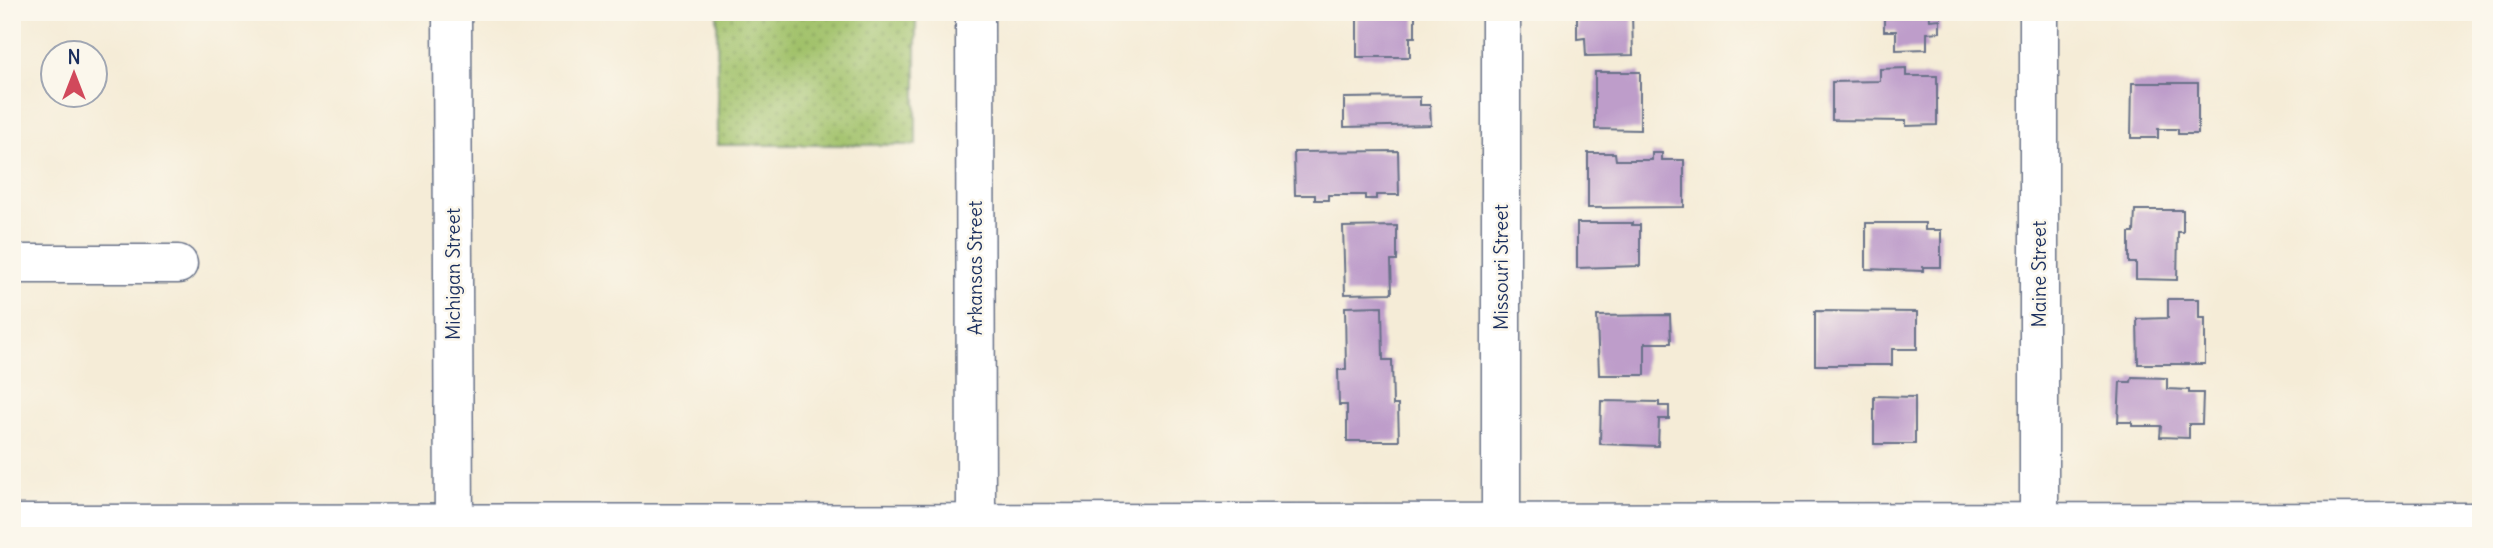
<svg xmlns="http://www.w3.org/2000/svg" width="2493" height="548" font-family="Delius,sans-serif">
<style>
.grass{fill:url(#grass-dots);stroke:#5e7864;stroke-width:2}
.building{fill:#be9dca}
.lines{fill:none;stroke-linecap:round;stroke-linejoin:round}
.minor-casing{stroke:#677188;stroke-width:41}
.minor{stroke:#fff;stroke-width:38}
.labels{text-anchor:middle;dominant-baseline:central;stroke-width:5;stroke-linejoin:round;paint-order:stroke}
.street-label{font-size:19px;fill:#1b2f5e;stroke:#fbf7ec}
</style>
<defs>
<pattern id="grass-dots" width="8" height="8" patternUnits="userSpaceOnUse" patternTransform="scale(1.75)"><rect width="8" height="8" fill="#a0c169"/><path d="M2 2h.1M6 6h.1" fill="none" stroke="#829d5a" stroke-width="1.8" stroke-linecap="round"/></pattern>
</defs>
<rect width="100%" height="100%" fill="#fbf7ec"/>
<filter id="ink" filterUnits="userSpaceOnUse"><feTurbulence type="fractalNoise" baseFrequency=".0143" numOctaves="2"/><feDisplacementMap in="SourceGraphic" scale="14" xChannelSelector="R" yChannelSelector="G"/><feConvolveMatrix kernelMatrix="1 2 1 2 8 2 1 2 1" color-interpolation-filters="sRGB"/></filter>
<filter id="wash" filterUnits="userSpaceOnUse"><feTurbulence type="fractalNoise" baseFrequency=".00686" numOctaves="4" result="noise"/><feDisplacementMap in="SourceGraphic" scale="28" xChannelSelector="R" yChannelSelector="G"/><feGaussianBlur stdDeviation="1.57" result="paint"/><feColorMatrix in="noise" values="0 0 0 0 0 0 0 0 0 0 0 0 0 0 0 0 0 1.4 0 .05"/><feComposite in="paint" operator="in"/></filter>
<g filter="url(#wash)">
<rect width="100%" height="100%" fill="#f5ecd7"/>
<!-- grass -->
<polygon class="grass" points="717,12 916,12 916,145 718,145"/>
<g id="blocks">
<!-- building -->
<g class="building">
<polygon points="1357,12 1415,12 1415,37 1410,37 1410,57 1357,57"/>
<polygon points="1577,12 1632,12 1633,55 1586,56 1585,38 1577,39"/>
<polygon points="1884,12 1929,12 1930,20 1940,19 1940,32 1927,33 1927,49 1896,50 1896,31 1884,31"/>
<polygon points="1906,68 1906,76 1937,76 1937,125 1906,126 1906,121 1832,120 1832,82 1880,81 1880,69"/>
<polygon points="1595,72 1640,72 1640,130 1595,129"/>
<polygon points="2132,83 2198,83 2198,134 2178,134 2178,129 2158,129 2158,138 2131,138"/>
<polygon points="1420,97 1420,105 1430,105 1431,125 1344,127 1344,98"/>
<polygon points="1398,151 1399,195 1376,195 1376,199 1365,199 1365,195 1328,195 1328,200 1315,200 1315,195 1295,195 1294,152"/>
<polygon points="1588,153 1615,153 1616,160 1652,160 1652,153 1662,153 1662,160 1684,160 1684,207 1588,208"/>
<polygon points="2135,210 2183,210 2183,232 2178,232 2177,280 2136,279 2136,263 2129,263 2129,233 2134,233"/>
<polygon points="1577,223 1632,223 1632,225 1640,225 1640,266 1577,268"/>
<polygon points="1866,223 1925,223 1925,230 1941,230 1941,267 1923,267 1923,271 1866,269"/>
<polygon points="1397,226 1397,261 1391,261 1392,293 1345,294 1343,227"/>
<polygon points="2168,299 2199,299 2199,318 2205,318 2205,364 2138,364 2137,319 2168,318"/>
<polygon points="1382,306 1383,360 1392,360 1393,405 1398,405 1399,441 1347,441 1347,405 1339,405 1338,370 1346,370 1345,307"/>
<polygon points="1815,311 1917,312 1917,349 1892,349 1892,365 1815,365"/>
<polygon points="1670,315 1671,343 1645,343 1645,375 1599,375 1597,316"/>
<polygon points="2132,377 2167,378 2167,389 2189,390 2189,393 2203,393 2202,424 2189,424 2189,438 2160,437 2161,426 2132,426 2132,422 2118,422 2120,382 2131,382"/>
<polygon points="1874,396 1915,397 1915,444 1874,444"/>
<polygon points="1601,401 1659,402 1659,406 1669,406 1669,419 1659,419 1658,446 1600,444"/>
</g>
</g>
</g>
<g filter="url(#ink)">
<use href="#blocks" fill-opacity="0" stroke="#677188" stroke-width="2"/>
<g class="lines">
<!-- minor casing -->
<g class="minor-casing">
<g id="minor">
<polyline points="452,12 454,536"/>
<polyline points="975,12 976,524"/>
<polyline points="1501,12 1501,523"/>
<polyline points="2039,12 2039,536"/>
<polyline points="12,264 178,264"/>
<polyline points="12,524 2481,522"/>
</g>
</g>
<!-- minor -->
<use href="#minor" class="minor"/>
</g>
</g>
<g class="labels">
<!-- street labels -->
<g class="street-label">
<text transform="translate(1501 267) rotate(-90)">Missouri Street</text>
<text transform="translate(975 268) rotate(-90)">Arkansas Street</text>
<text transform="translate(453 274) rotate(-90)">Michigan Street</text>
<text transform="translate(2039 274) rotate(-90)">Maine Street</text>
</g>
</g>
<!-- margin -->
<rect width="2493" height="548" fill="none" stroke="#fbf7ec" stroke-width="42"/>
<!-- north arrow -->
<g transform="translate(74 74)"><circle r="33" fill="#fbf7ec" stroke="#a1a7b3" stroke-width="2"/>
<path d="M0-5L12 26L0 18L-12 26Z" fill="#d1495b"/>
<text y="-10" font-size="19" font-weight="bold" text-anchor="middle" fill="#1b2f5e">N</text>
</g>
</svg>
